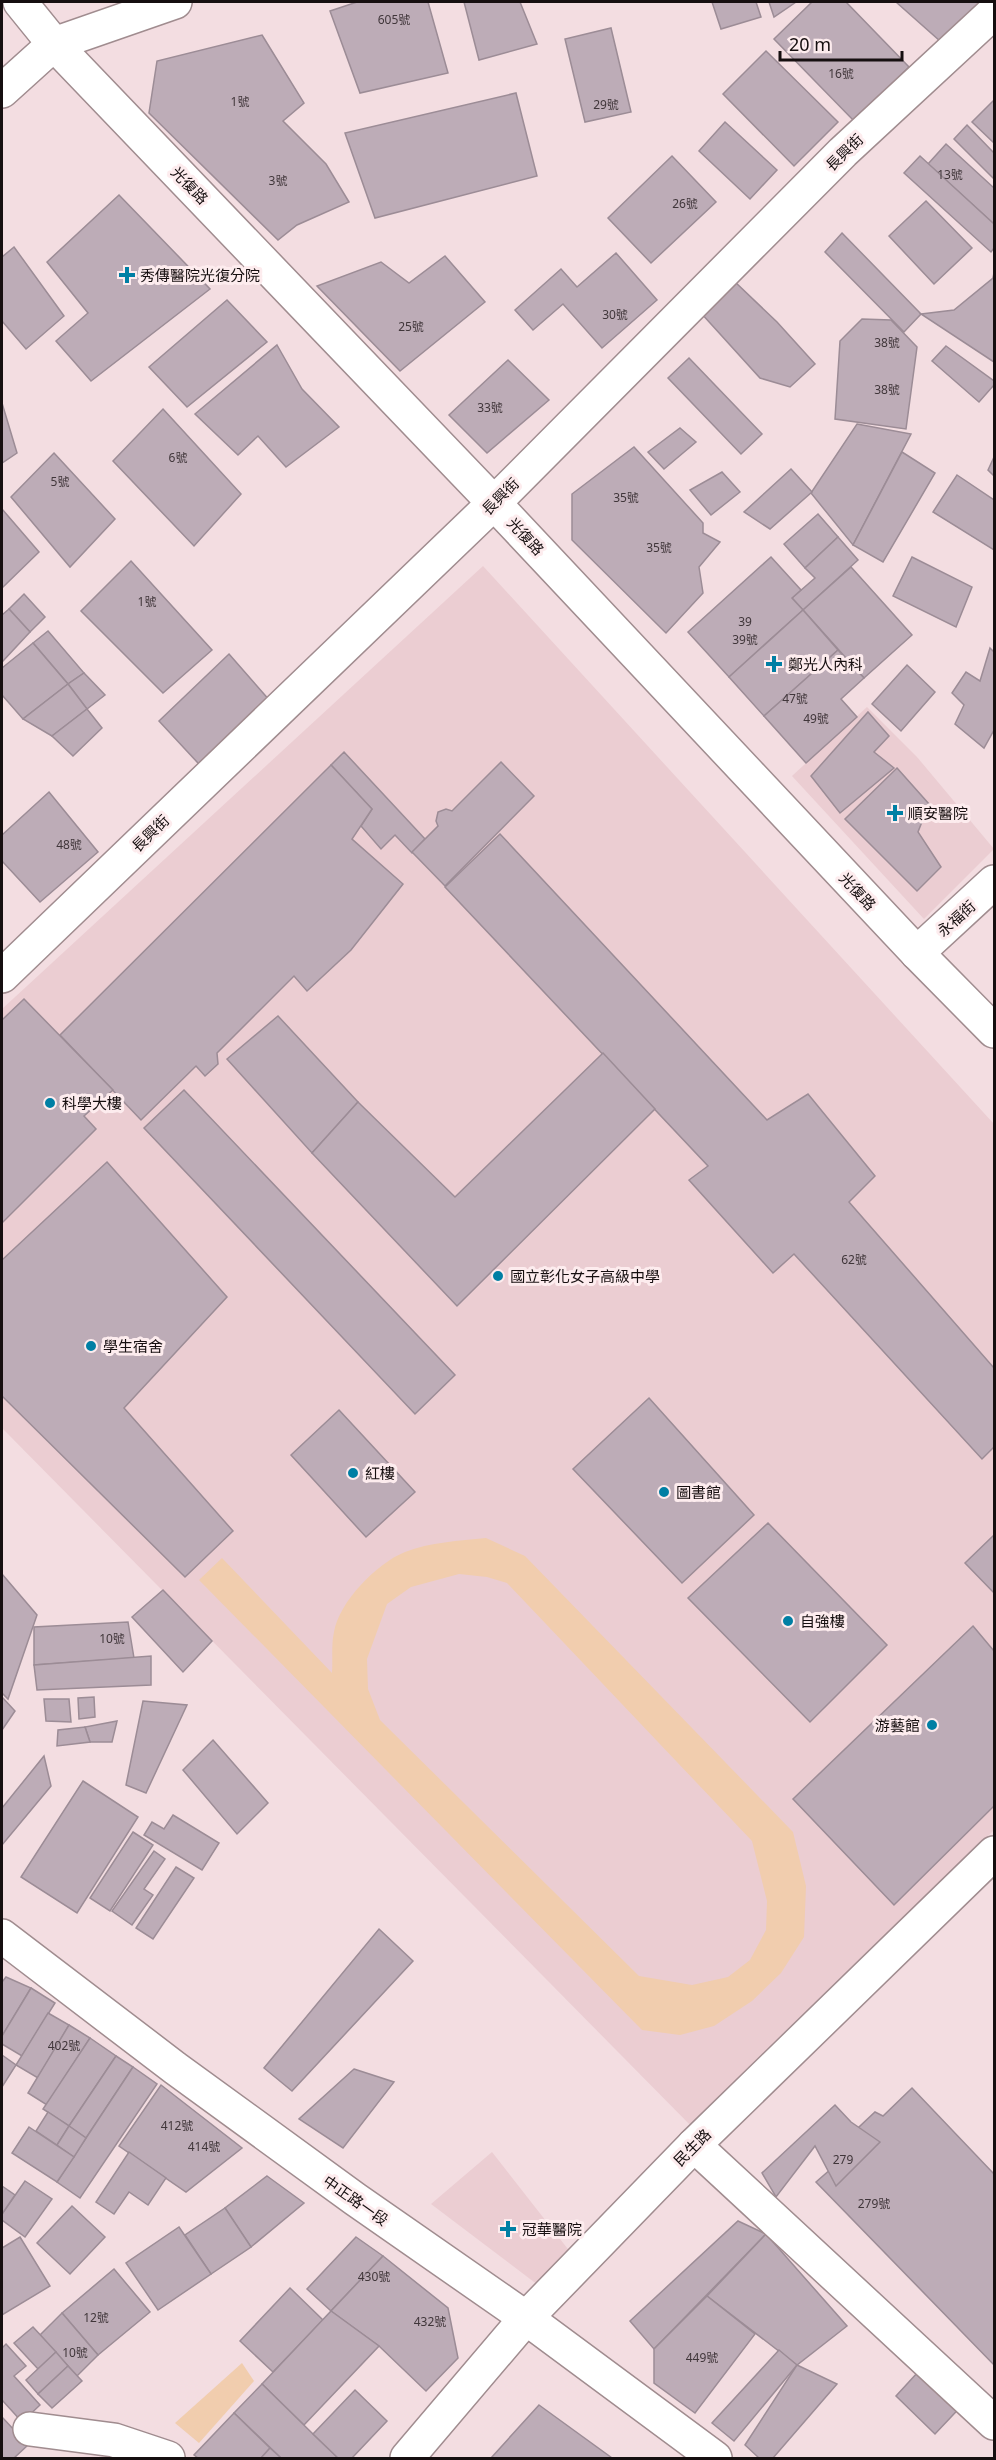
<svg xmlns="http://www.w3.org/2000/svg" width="996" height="2460" font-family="'Noto Sans','Noto Sans TC',sans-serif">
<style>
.built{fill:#ebcdd2}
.green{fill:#f1cdae;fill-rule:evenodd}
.building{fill:#bdacb7;stroke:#9c8c96;stroke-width:1.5}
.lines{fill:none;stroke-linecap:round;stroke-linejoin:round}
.minor-casing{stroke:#a08c8f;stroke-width:36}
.major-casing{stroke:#a08c8f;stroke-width:36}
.minor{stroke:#fff;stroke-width:33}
.major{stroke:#fff;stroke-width:33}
.poi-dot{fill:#007fa4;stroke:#fdecee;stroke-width:2}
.labels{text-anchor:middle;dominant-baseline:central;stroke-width:6;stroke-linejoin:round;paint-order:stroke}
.number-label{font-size:12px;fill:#40363a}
.street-label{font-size:15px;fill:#160f10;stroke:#fdecee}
.poi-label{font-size:15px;fill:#160f10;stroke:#fdecee;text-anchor:start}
</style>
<rect width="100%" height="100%" fill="#f3dde1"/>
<!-- built -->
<g class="built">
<polygon points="483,566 994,1124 994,1830 696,2131 2,1428 2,1009"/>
<polygon points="867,707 917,757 994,849 924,919 792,776"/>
<polygon points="492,2152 571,2253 538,2285 431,2204"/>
</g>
<!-- green -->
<g class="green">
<path d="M486,1538L525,1556L793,1832L806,1886L804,1937L781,1973L752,2001L714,2026L680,2035L642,2030L199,1580L222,1558L332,1673C333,1660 331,1645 334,1632C339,1602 377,1563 405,1552C430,1542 459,1541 486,1538ZM459,1574L487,1577L507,1583L752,1841L767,1901L766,1930L750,1960L728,1977L692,1985L639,1976L380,1720L368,1689L367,1659L387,1604L411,1587Z"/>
<polygon points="242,2363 254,2381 199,2443 175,2423"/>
</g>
<!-- building -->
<g class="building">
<polygon points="357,2 428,2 448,73 360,93 330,11"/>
<polygon points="464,2 520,2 537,44 479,60"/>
<polygon points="712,2 756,2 761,17 721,29"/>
<polygon points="769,2 796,2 774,17"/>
<polygon points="812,2 846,2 909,67 854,121 774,39"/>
<polygon points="896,2 984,2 940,41"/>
<polygon points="611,28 631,112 585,122 565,39"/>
<polygon points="262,35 304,103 283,121 326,164 349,202 297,225 278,240 149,113 157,61"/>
<polygon points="766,51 838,122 794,166 723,94"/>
<polygon points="516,93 537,176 375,218 345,133"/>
<polygon points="994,100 994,143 972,122"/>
<polygon points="725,122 777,170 750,199 699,151"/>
<polygon points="967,125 994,153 994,179 954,139"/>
<polygon points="946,144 994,188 994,224 928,164"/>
<polygon points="672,156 716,202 651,263 608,218"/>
<polygon points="920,156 994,224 994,248 991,252 904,173"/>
<polygon points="119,195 210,289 91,381 56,341 88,313 47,262"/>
<polygon points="926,201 972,248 934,284 889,236"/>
<polygon points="842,233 921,314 904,332 825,252"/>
<polygon points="14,247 64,316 26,349 2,321 2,257"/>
<polygon points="616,253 657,300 602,348 563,304 533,330 515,310 561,269 577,287"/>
<polygon points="445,256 485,302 400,371 317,286 381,262 409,283"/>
<polygon points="994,273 994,362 921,314 954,310 993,278"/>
<polygon points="733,280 777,322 815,364 790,387 760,378 701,313"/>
<polygon points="227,300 267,342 187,407 149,367"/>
<polygon points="862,319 891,320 917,347 906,429 835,419 840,341"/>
<polygon points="277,345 302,389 339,427 286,467 258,436 238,455 195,414"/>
<polygon points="946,346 994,381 994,385 979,402 932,361"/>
<polygon points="689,358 762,434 741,454 668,378"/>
<polygon points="508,360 549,400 487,453 449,415"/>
<polygon points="2,403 17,453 2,463"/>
<polygon points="163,409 241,494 194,546 113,461"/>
<polygon points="857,424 911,434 853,545 811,493"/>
<polygon points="680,428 696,442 664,469 648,452"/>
<polygon points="634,447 703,523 703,533 720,542 699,567 703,593 666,633 572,540 572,494"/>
<polygon points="902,452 935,473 883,562 853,545"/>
<polygon points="54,453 115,519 70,567 11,497"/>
<polygon points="994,457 994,476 988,470"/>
<polygon points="791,469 812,492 770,529 744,512"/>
<polygon points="722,472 740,492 711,515 690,490"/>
<polygon points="957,475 994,500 994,550 933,512"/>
<polygon points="2,509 39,552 2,588"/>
<polygon points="818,514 838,537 805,568 784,544"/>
<polygon points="838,537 858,560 803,610 792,598 815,578 805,568"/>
<polygon points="771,557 801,590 792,598 803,610 729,677 688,632"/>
<polygon points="912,557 972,587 956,627 893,596"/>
<polygon points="131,561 212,650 163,693 81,611"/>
<polygon points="851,567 912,635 864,678 803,610"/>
<polygon points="24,594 45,617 30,632 9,609"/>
<polygon points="9,609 30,632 2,662 2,615"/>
<polygon points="803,610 838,650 764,716 729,677"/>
<polygon points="48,631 84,673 68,684 33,643"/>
<polygon points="33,643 68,684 23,719 2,695 2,668"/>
<polygon points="990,648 994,652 994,730 984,748 955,724 964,705 952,693 966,672 980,681"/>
<polygon points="838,650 864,678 841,699 857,717 806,763 764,716"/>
<polygon points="229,654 278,710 210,776 159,721"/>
<polygon points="907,665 935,692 901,731 872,704"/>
<polygon points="84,673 105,695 87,709 68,684"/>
<polygon points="68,684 87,709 52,736 23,719"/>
<polygon points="87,709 102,728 73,756 52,736"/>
<polygon points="868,712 889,736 874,752 894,768 840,813 811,776"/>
<polygon points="344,752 425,839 412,853 395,835 381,849 361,826 372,809 331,765"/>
<polygon points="501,762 534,796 445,886 412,852 438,826 436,821 438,812 446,809 452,811"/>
<polygon points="331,765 372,809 352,839 403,884 351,950 307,991 294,976 217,1053 218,1064 205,1076 196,1066 141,1120 60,1035"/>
<polygon points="897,768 929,804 918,832 941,867 917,891 845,819"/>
<polygon points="49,792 98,852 40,902 2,861 2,835"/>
<polygon points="500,834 767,1120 808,1094 875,1176 849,1202 994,1368 994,1447 982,1459 794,1254 773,1273 689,1180 708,1166 445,887"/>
<polygon points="24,999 113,1090 84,1116 96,1129 2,1223 2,1020"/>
<polygon points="278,1016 358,1102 312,1153 227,1059"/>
<polygon points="603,1053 655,1109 457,1306 312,1153 358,1102 455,1197"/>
<polygon points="184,1090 455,1375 415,1414 144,1128"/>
<polygon points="107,1162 227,1297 124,1408 233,1531 185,1577 2,1396 2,1260"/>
<polygon points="649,1398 754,1515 682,1583 573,1469"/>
<polygon points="339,1410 415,1492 366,1537 291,1455"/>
<polygon points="768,1523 887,1645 810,1722 688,1598"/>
<polygon points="994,1535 994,1593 965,1563"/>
<polygon points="2,1574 37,1615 8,1699 2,1693"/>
<polygon points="163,1590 212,1641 183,1672 132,1617"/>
<polygon points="128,1622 134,1658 34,1665 34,1627"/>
<polygon points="973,1626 994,1651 994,1806 894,1905 793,1799"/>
<polygon points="151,1656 151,1685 37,1690 34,1665"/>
<polygon points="2,1697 15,1711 2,1730"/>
<polygon points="94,1697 95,1717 79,1719 78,1698"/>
<polygon points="44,1699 69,1699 71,1722 46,1721"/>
<polygon points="143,1701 187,1705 146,1793 126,1785"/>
<polygon points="117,1721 112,1742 90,1742 85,1727"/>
<polygon points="85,1727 90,1742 57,1746 58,1730"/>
<polygon points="213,1740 268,1803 237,1834 183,1770"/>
<polygon points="44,1756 51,1786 2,1845 2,1808"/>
<polygon points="83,1781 138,1817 77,1913 21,1877"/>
<polygon points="173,1815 219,1843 202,1870 144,1835 152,1822 164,1829"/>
<polygon points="133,1832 153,1845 110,1911 90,1898"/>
<polygon points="154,1851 165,1859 144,1889 153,1895 132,1925 112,1911"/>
<polygon points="176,1867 194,1878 153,1939 136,1928"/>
<polygon points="379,1929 413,1961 292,2091 264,2068"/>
<polygon points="6,1977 31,1988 2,2036 2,1982"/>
<polygon points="31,1988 55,2003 22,2056 2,2044 2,2036"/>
<polygon points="48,2013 69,2025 38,2078 16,2065"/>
<polygon points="69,2025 90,2038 47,2105 28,2093"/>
<polygon points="90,2038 116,2056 69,2126 43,2109"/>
<polygon points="2,2055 16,2065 2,2087"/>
<polygon points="116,2056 133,2067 86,2138 69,2126"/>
<polygon points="133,2067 157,2084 80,2198 57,2182"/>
<polygon points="354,2069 394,2082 343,2148 299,2119"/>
<polygon points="161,2085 242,2148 186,2192 119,2146"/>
<polygon points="912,2088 994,2174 994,2365 816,2182 847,2155 842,2143 875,2112 883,2116"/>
<polygon points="835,2105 851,2122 880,2142 836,2186 815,2146 776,2197 762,2173"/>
<polygon points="48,2112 69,2126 57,2145 36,2131"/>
<polygon points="69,2126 86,2138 74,2157 57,2145"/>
<polygon points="29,2127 74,2157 57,2182 12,2153"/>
<polygon points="129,2152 166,2178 148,2205 129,2192 114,2214 96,2202"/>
<polygon points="267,2176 304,2203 251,2247 225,2208"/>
<polygon points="25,2181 52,2199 25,2237 2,2220 2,2214"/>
<polygon points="2,2186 15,2195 2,2214"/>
<polygon points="72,2206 105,2237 70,2274 37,2243"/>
<polygon points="225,2208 251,2247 211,2274 185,2235"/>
<polygon points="738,2221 766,2234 654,2349 630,2321"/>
<polygon points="179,2227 211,2274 158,2310 126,2263"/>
<polygon points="766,2234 847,2326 797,2365 707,2296"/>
<polygon points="20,2237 50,2286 2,2315 2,2248"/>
<polygon points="356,2237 383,2256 331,2311 307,2289"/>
<polygon points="383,2256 448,2308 458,2358 426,2391 379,2346 331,2311"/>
<polygon points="114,2269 150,2312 98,2355 62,2313"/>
<polygon points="290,2288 323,2320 273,2372 240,2341"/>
<polygon points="707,2296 755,2334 695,2413 654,2383 654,2349"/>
<polygon points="331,2311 379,2346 304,2425 262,2384"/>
<polygon points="62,2313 98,2355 77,2376 40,2335"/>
<polygon points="33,2327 56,2352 38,2369 14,2343"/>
<polygon points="6,2344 26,2366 14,2376 40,2405 22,2422 2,2400 2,2348"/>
<polygon points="779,2350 797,2365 734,2441 712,2423"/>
<polygon points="56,2352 68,2366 38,2394 26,2380"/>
<polygon points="929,2360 969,2398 935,2434 896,2396"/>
<polygon points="797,2365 837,2384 773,2458 759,2458 745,2445"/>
<polygon points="68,2366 82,2381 52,2408 38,2394"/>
<polygon points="262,2384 313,2434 338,2458 281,2458 234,2413"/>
<polygon points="355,2390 387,2421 352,2458 338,2458 313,2434"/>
<polygon points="539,2405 612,2458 491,2458"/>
<polygon points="234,2413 270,2448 261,2458 198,2458 194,2455"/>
<polygon points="2,2417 28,2445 14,2458 2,2458"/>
<polygon points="270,2448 281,2458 261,2458"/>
</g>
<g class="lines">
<!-- minor casing -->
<g class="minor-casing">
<g id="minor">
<polyline points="20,2 54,44 494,503 917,953 994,1031"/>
<polyline points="917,953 994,882"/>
<polyline points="2,976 494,503 843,152 994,12"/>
<polyline points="2,1936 175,2068 355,2199 526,2318 715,2458"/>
<polyline points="694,2145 994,2423"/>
<polyline points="30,2429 114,2440 168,2458"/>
<polyline points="407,2458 526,2318 694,2145 994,1853"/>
</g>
</g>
<!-- major casing -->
<g class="major-casing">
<polyline id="major" points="2,91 54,44 175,2"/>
</g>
<!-- minor -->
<use href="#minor" class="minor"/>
<!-- major -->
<use href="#major" class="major"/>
</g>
<!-- markers -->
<g class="poi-dot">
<path d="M124 266h6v6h6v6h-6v6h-6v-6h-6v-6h6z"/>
<path d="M771 655h6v6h6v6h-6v6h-6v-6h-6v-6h6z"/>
<path d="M892 804h6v6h6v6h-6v6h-6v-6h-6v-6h6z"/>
<circle cx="50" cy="1103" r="6"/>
<circle cx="498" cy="1276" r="6"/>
<circle cx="91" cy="1346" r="6"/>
<circle cx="353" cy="1473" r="6"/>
<circle cx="664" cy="1492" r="6"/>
<circle cx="788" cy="1621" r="6"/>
<circle cx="932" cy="1725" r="6"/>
<path d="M505 2220h6v6h6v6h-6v6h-6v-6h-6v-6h6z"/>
</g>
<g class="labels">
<!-- number labels -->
<g class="number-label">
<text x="394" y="19">605號</text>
<text x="841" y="73">16號</text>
<text x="240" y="101">1號</text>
<text x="606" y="104">29號</text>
<text x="950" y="174">13號</text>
<text x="278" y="180">3號</text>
<text x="685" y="203">26號</text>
<text x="615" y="314">30號</text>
<text x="411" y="326">25號</text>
<text x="887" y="342">38號</text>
<text x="887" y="389">38號</text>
<text x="490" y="407">33號</text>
<text x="178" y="457">6號</text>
<text x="60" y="481">5號</text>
<text x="626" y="497">35號</text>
<text x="659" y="547">35號</text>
<text x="147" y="601">1號</text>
<text x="745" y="621">39</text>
<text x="745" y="639">39號</text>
<text x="795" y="698">47號</text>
<text x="816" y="718">49號</text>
<text x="69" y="844">48號</text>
<text x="854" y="1259">62號</text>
<text x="112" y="1638">10號</text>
<text x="64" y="2045">402號</text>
<text x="177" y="2125">412號</text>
<text x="204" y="2146">414號</text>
<text x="843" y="2159">279</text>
<text x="874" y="2203">279號</text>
<text x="374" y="2276">430號</text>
<text x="96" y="2317">12號</text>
<text x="430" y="2321">432號</text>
<text x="75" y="2352">10號</text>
<text x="702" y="2357">449號</text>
</g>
<!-- street labels -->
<g class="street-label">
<text transform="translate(844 152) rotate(-44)">長興街</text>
<text transform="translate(190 185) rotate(46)">光復路</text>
<text transform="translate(500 496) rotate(-45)">長興街</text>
<text transform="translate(526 536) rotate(47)">光復路</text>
<text transform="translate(150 833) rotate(-44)">長興街</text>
<text transform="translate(858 891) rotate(47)">光復路</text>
<text transform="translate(956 918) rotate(-42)">永福街</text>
<text transform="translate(692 2147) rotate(-45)">民生路</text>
<text transform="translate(356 2200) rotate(35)">中正路一段</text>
</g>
<!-- poi labels -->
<g class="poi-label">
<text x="140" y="275">秀傳醫院光復分院</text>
<text x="788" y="664">鄭光人內科</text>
<text x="908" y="813">順安醫院</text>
<text x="62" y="1103">科學大樓</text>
<text x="510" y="1276">國立彰化女子高級中學</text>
<text x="103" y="1346">學生宿舍</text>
<text x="365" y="1473">紅樓</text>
<text x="676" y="1492">圖書館</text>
<text x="800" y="1621">自強樓</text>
<text x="920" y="1725" text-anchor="end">游藝館</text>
<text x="522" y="2229">冠華醫院</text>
</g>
</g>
<!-- border -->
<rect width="996" height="2460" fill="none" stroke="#160f10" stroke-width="6"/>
<!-- scale -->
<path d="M780 51v9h122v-9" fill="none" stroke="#160f10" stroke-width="3"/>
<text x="789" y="51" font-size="18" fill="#160f10" stroke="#fdecee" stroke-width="4.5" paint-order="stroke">20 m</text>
</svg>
